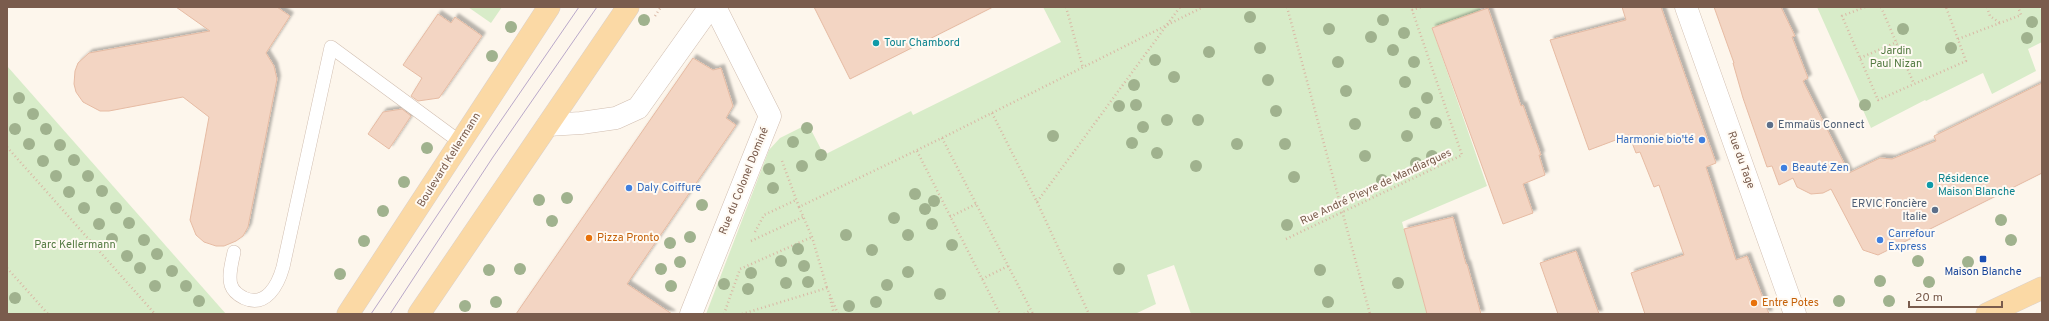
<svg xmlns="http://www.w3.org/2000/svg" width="2049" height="321" font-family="Overpass,sans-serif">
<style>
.green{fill:#d8ecc9}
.building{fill:#f3d5c3;stroke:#e6bba3;filter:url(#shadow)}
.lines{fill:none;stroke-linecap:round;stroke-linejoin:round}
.lane-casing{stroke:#d1beb0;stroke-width:14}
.street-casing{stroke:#d1beb0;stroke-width:23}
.primary-casing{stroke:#dad1cd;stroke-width:23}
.path{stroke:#d9b8a5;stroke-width:2.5;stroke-dasharray:1 3;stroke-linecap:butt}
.lane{stroke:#fff;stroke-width:13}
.street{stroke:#fff;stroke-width:22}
.primary{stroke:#fbd9a5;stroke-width:22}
.tram{stroke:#b9a8c9;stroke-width:1}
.tree{fill:#a0b28e}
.culture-dot{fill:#0f9aa8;stroke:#fffaf3;stroke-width:1.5}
.service-dot{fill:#5c6f8a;stroke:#fffaf3;stroke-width:1.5}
.shop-dot{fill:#3f7fe0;stroke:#fffaf3;stroke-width:1.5}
.food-dot{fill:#e8710a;stroke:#fffaf3;stroke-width:1.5}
.transit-dot{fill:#1a4fb4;stroke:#fffaf3;stroke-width:1.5}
.labels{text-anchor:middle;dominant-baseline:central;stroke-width:4;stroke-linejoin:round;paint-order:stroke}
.culture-label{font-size:11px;fill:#0d838f;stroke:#fffaf3;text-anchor:start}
.park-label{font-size:11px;fill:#537a41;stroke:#fffaf3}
.service-label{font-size:11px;fill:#4e5e75;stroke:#fffaf3;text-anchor:start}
.shop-label{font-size:11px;fill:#366cbe;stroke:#fffaf3;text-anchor:start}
.street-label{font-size:11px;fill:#7a5c4d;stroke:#fffaf3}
.food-label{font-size:11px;fill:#c56008;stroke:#fffaf3;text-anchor:start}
.transit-label{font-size:11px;fill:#164399;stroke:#fffaf3}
</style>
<defs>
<filter id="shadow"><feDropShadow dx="3.5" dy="-3.5" stdDeviation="1" flood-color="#0004"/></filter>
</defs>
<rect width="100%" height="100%" fill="#fdf6ec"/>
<!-- green -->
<g class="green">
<polygon points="468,7 502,7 491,23"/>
<polygon points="1043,7 1479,7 1481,11 1432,28 1487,186 1402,222 1427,314 1191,314 1174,265 1147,275 1156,304 1135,314 706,314 769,150 780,138 808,124 824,155 911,111 913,115 1061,42"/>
<polygon points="1817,7 2040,7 2042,13 2042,42 2028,49 2036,71 1992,94 1983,73 1926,101 1925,100 1871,128"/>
<polygon points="7,66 226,314 7,314"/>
</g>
<!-- building -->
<g class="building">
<polygon points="176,7 277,7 290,16 266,53 274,66 277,79 248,227 243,236 236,241 224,246 216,246 204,242 196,235 190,220 209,117 183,97 109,111 100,111 83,102 76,92 74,84 75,71 78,63 89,53 210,31"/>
<polygon points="814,7 993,7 850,79"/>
<polygon points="1622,7 1661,7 1716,163 1706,167 1736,260 1747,256 1769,314 1645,314 1631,273 1684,255 1659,185 1654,187 1640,152 1636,153 1629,135 1589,150 1550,40 1626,20"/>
<polygon points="1714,7 1781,7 1795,36 1792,37 1808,78 1803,81 1849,173 1880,158 1892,159 1936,141 1934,136 2042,83 2042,173 1878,255 1863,250 1831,189 1823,193 1811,194 1797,187 1793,178 1779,185 1772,166 1767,167 1743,98 1733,63 1734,63"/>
<polygon points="1488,8 1521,106 1523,105 1541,155 1539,155 1545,175 1523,184 1533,213 1503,224 1432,28"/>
<polygon points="438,14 451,23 455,17 482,36 439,98 418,101 411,96 422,78 403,65"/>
<polygon points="693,58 713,70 721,68 733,106 726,118 736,125 627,284 672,314 516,314"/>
<polygon points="402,109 411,116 389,149 368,134 383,112"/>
<polygon points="1453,217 1466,264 1467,264 1481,314 1427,314 1404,229"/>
<polygon points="1576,251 1599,314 1558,314 1540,263"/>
</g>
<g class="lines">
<!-- lane casing -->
<g class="lane-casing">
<path id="lane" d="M234,252C232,262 228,275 231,285C233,291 238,295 244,298C266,308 278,285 283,267L331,47L460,142"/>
</g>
<!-- street casing -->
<g class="street-casing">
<g id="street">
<polyline points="1686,7 1795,314"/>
<polyline points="548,125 581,123 616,118 638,108 710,7"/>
<polyline points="691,314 770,116 715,7"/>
</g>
</g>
<!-- primary casing -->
<g class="primary-casing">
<g id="primary">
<polyline points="348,314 549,7"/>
<polyline points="419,314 628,7"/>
<polyline points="1987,314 2042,288"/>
</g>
</g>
<!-- path -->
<g class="path">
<polyline points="1066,7 1083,68"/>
<polyline points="1287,7 1370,314"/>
<polyline points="1865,7 1842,16 1878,100 1966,61 1946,7"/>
<polyline points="1881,7 1914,84"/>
<polyline points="1987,7 1990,16 2000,23"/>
<polyline points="1412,10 1421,7"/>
<polyline points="655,16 661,7"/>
<polyline points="1958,39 2021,15 2018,7"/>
<polyline points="1860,58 1897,42"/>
<polyline points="992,113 1037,202 1180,7"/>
<polyline points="942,138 1033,314"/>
<polyline points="7,147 155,314"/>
<polyline points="917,151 1000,314"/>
<polyline points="782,161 799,207 942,138 1203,7"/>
<polyline points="1037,202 1089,314"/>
<polyline points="799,207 812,237 827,288"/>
<polyline points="950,217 976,204"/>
<polyline points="755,232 764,215 796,200"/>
<polyline points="1286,239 1462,155 1411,7"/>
<polyline points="751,241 803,217"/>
<polyline points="7,268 48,314"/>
<polyline points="982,279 1008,266"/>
<polyline points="830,298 834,314"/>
<polyline points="724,314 740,269 812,237"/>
<polyline points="742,314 827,288 838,314"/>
<polyline points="1024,314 1031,310"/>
</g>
<!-- lane -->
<use href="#lane" class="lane"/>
<!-- street -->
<use href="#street" class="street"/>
<!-- primary -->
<use href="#primary" class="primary"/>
<!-- tram -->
<g class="tram">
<polyline points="371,314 493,132 579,7"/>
<polyline points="390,314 493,157 597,7"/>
</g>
</g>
<!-- trees -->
<g class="tree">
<circle cx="1250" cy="17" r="6"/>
<circle cx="644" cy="20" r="6"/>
<circle cx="1383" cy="20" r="6"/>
<circle cx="2032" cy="22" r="6"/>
<circle cx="511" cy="27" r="6"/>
<circle cx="1329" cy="29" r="6"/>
<circle cx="1903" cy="29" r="6"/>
<circle cx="1404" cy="33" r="6"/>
<circle cx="1371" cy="37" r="6"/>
<circle cx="2027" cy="38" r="6"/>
<circle cx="1260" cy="48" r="6"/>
<circle cx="1951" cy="48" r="6"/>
<circle cx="1393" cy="50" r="6"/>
<circle cx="1209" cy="52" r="6"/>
<circle cx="492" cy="56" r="6"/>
<circle cx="1155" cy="60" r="6"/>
<circle cx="1338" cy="62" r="6"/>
<circle cx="1414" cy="62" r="6"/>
<circle cx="1174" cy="77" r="6"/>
<circle cx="1268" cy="80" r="6"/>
<circle cx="1405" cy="82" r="6"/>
<circle cx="1134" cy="85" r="6"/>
<circle cx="1346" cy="91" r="6"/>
<circle cx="19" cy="98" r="6"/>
<circle cx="1427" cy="98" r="6"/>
<circle cx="1136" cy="105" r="6"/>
<circle cx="1865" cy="105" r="6"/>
<circle cx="1119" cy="106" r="6"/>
<circle cx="1276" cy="111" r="6"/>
<circle cx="1415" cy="113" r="6"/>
<circle cx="33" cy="114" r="6"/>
<circle cx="1167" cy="120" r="6"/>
<circle cx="1198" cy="120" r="6"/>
<circle cx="1436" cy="123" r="6"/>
<circle cx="1355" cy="124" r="6"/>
<circle cx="1143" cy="127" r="6"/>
<circle cx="807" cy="128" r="6"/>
<circle cx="15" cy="129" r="6"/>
<circle cx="46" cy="129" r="6"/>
<circle cx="1053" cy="136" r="6"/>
<circle cx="1407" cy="136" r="6"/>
<circle cx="793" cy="142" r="6"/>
<circle cx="1132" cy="143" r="6"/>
<circle cx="29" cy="144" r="6"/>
<circle cx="1237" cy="144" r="6"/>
<circle cx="1285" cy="144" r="6"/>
<circle cx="60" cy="145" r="6"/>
<circle cx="427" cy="148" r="6"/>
<circle cx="1157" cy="153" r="6"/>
<circle cx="821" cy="155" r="6"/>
<circle cx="1365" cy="156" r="6"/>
<circle cx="1432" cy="156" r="6"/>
<circle cx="74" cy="160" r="6"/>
<circle cx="43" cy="161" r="6"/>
<circle cx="1416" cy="163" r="6"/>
<circle cx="802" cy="166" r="6"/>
<circle cx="1196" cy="166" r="6"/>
<circle cx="769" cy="169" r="6"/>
<circle cx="56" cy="176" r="6"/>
<circle cx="88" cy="176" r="6"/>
<circle cx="1294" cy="177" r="6"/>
<circle cx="1382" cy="180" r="6"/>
<circle cx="404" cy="182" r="6"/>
<circle cx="773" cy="188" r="6"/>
<circle cx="102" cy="191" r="6"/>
<circle cx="69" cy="192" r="6"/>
<circle cx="915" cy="194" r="6"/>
<circle cx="567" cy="198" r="6"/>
<circle cx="539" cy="200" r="6"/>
<circle cx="934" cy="201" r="6"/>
<circle cx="702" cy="205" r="6"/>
<circle cx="84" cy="208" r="6"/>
<circle cx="116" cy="208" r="6"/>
<circle cx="925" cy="209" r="6"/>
<circle cx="383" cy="211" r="6"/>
<circle cx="894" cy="218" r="6"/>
<circle cx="2001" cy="220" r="6"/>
<circle cx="552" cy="221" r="6"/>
<circle cx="129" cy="223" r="6"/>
<circle cx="99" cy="224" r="6"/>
<circle cx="932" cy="224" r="6"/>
<circle cx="1287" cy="225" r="6"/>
<circle cx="846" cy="235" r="6"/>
<circle cx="908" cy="235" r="6"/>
<circle cx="690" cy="237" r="6"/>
<circle cx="112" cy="239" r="6"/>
<circle cx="144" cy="240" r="6"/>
<circle cx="2011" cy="240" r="6"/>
<circle cx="364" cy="241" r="6"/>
<circle cx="670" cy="243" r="6"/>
<circle cx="952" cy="245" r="6"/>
<circle cx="798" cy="249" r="6"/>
<circle cx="872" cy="250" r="6"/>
<circle cx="157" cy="254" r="6"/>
<circle cx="127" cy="256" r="6"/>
<circle cx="781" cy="261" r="6"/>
<circle cx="1918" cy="261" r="6"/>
<circle cx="680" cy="262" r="6"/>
<circle cx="1968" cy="262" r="6"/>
<circle cx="804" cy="266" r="6"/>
<circle cx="140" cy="268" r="6"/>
<circle cx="520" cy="269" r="6"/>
<circle cx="661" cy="269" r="6"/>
<circle cx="1119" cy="269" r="6"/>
<circle cx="489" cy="270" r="6"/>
<circle cx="1320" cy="270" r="6"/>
<circle cx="172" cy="271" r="6"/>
<circle cx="908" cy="272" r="6"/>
<circle cx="751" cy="273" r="6"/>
<circle cx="340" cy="274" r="6"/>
<circle cx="1880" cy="281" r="6"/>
<circle cx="808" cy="282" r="6"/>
<circle cx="1929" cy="282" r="6"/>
<circle cx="786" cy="283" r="6"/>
<circle cx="1398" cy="283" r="6"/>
<circle cx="724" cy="284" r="6"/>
<circle cx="887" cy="285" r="6"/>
<circle cx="155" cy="286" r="6"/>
<circle cx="186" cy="286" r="6"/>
<circle cx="671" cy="286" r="6"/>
<circle cx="748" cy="289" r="6"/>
<circle cx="940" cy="294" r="6"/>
<circle cx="15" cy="298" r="6"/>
<circle cx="199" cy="301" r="6"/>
<circle cx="1839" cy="301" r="6"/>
<circle cx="1889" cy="301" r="6"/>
<circle cx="496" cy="302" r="6"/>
<circle cx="876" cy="302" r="6"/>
<circle cx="1328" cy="302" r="6"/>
<circle cx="465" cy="306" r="6"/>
<circle cx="849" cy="306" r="6"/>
</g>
<!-- markers -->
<g class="culture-dot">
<circle cx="876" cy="43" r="4"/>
<circle cx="1930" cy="185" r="4"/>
</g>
<g class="service-dot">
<circle cx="1770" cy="125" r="4"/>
<circle cx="1935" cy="210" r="4"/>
</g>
<g class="shop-dot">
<circle cx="1702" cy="140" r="4"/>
<circle cx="1784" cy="168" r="4"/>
<circle cx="629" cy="188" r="4"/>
<circle cx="1880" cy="240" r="4"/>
</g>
<g class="food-dot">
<circle cx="589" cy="238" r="4"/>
<circle cx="1754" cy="303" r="4"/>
</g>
<rect class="transit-dot" x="1979" y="255" width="8" height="8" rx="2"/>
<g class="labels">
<!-- culture labels -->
<g class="culture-label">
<text x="884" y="43">Tour Chambord</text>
<text x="1938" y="179">Résidence<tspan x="1938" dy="13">Maison Blanche</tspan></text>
</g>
<!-- park labels -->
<g class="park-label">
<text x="1896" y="51">Jardin<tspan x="1896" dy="13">Paul Nizan</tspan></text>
<text x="75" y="245">Parc Kellermann</text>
</g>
<!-- service labels -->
<g class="service-label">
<text x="1778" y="125">Emmaüs Connect</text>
<text x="1927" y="204" text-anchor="end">ERVIC Foncière<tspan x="1927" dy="13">Italie</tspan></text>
</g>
<!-- shop labels -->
<g class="shop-label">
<text x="1694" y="140" text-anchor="end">Harmonie bio'té</text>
<text x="1792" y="168">Beauté Zen</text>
<text x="637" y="188">Daly Coiffure</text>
<text x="1888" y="234">Carrefour<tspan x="1888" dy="13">Express</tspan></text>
</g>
<!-- street labels -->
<g class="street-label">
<text transform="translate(449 160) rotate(-58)">Boulevard Kellermann</text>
<text transform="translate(1741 160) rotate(70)">Rue du Tage</text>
<text transform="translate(744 181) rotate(-68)">Rue du Colonel Dominé</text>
<text transform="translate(1376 187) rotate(-25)">Rue André Pieyre de Mandiargues</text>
</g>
<!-- food labels -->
<g class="food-label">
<text x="597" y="238">Pizza Pronto</text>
<text x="1762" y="303">Entre Potes</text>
</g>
<!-- transit labels -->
<g class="transit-label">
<text x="1983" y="272">Maison Blanche</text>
</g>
</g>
<!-- border -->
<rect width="2049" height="321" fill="none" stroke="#7a5c4d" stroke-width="16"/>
<!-- scale -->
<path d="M1909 301v6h93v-6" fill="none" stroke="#7a5c4d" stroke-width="2"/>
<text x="1915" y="301" font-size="12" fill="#7a5c4d" stroke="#fffaf3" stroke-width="3" paint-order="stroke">20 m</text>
</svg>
